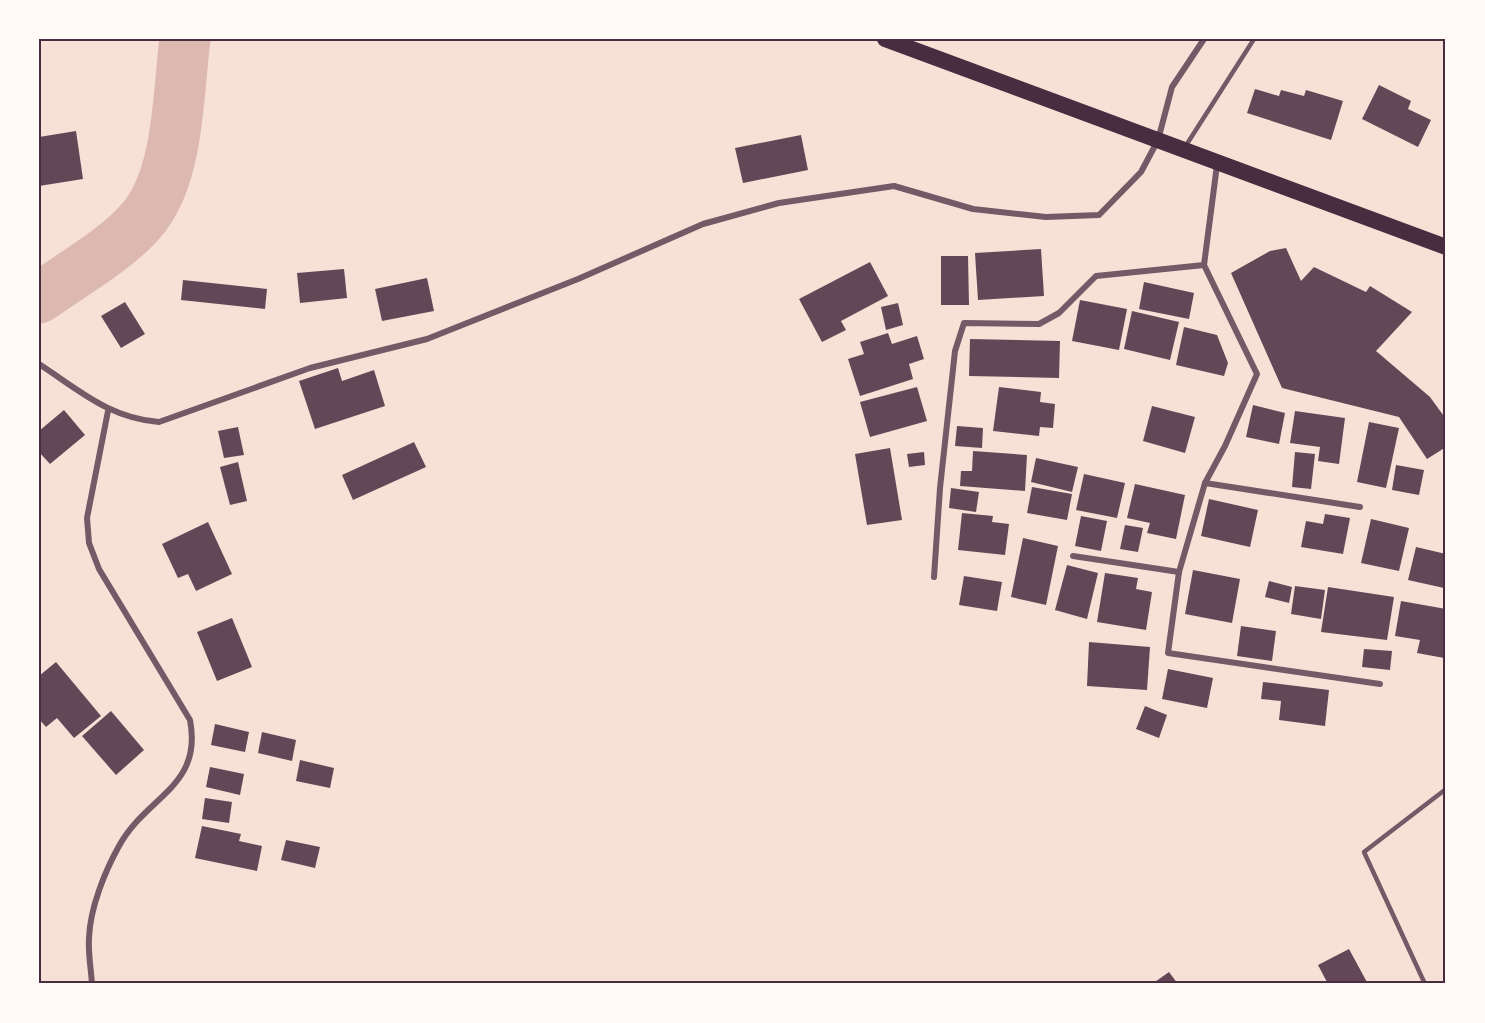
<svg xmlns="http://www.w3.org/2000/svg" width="1485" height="1023" font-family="'Archivo Narrow',sans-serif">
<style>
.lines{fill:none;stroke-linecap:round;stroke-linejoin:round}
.river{stroke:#dcb8b0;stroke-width:51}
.building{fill:#644757}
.service{stroke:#755966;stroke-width:4.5}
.minor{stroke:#755966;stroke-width:6}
.trunk{stroke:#4a2c40;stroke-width:16}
.neatline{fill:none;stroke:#4a2c40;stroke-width:2}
</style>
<rect width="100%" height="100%" fill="#f7e1d7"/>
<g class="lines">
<!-- river -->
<path class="river" d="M39,298C72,274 120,248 145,216C179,172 178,94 185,39"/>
</g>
<!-- building -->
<g class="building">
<polygon points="1379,85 1411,101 1408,109 1431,120 1418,147 1362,119"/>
<polygon points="1255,89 1279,96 1281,90 1304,96 1306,90 1343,101 1331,140 1247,113"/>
<polygon points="76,131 83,179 39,186 39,137"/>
<polygon points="801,135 808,170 743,183 735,148"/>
<polygon points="1286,248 1301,281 1314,267 1366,292 1370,286 1412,312 1376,351 1430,397 1446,419 1446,447 1427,459 1399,417 1282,388 1231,273 1270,251"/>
<polygon points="1041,249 1044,296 978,300 975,253"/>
<polygon points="941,256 968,256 969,305 941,305"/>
<polygon points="870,262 888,296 841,321 846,330 822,342 799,299"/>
<polygon points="344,269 347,298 300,303 297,273"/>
<polygon points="427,278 434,311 382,321 375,289"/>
<polygon points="183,280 267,289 265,309 181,300"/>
<polygon points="1144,282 1194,293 1189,319 1139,309"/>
<polygon points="1080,300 1127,309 1119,350 1072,341"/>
<polygon points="125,302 145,334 121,348 101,316"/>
<polygon points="898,303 903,325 886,330 881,307"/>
<polygon points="1132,311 1179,322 1170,360 1124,349"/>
<polygon points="1184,327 1217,335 1228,363 1224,376 1176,365"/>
<polygon points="888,333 892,344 917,336 924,359 909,364 913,379 860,396 848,359 864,354 860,342"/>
<polygon points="970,339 1060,341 1059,378 969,376"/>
<polygon points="338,368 342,381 374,370 385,406 315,429 299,381"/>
<polygon points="917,387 927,421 870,437 860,402"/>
<polygon points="999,387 1041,392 1040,402 1055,404 1053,428 1040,427 1039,436 993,431"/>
<polygon points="1253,405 1285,413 1279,444 1246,437"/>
<polygon points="1152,406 1195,417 1185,453 1143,441"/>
<polygon points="64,410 85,435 50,464 39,452 39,431"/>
<polygon points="1295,411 1345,418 1339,464 1318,461 1320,447 1290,443"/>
<polygon points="1369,422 1399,428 1386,488 1357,482"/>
<polygon points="957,426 983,428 982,448 955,446"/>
<polygon points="238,427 244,455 224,458 218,431"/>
<polygon points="414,442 426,467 353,500 342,475"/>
<polygon points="890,448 902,520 867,525 855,454"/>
<polygon points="973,451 1027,455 1025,491 960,486 961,471 972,471"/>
<polygon points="924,452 925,465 909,467 907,454"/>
<polygon points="1295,452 1315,454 1311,489 1292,487"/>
<polygon points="1036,458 1078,467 1072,492 1031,482"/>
<polygon points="238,462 247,501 230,505 220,467"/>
<polygon points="1396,465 1424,470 1419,495 1392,490"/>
<polygon points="1084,474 1125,483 1117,518 1076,510"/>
<polygon points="1135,484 1185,495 1176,539 1147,533 1150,523 1127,518"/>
<polygon points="1032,487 1072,494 1067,520 1027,513"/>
<polygon points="951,488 979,492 976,512 949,508"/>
<polygon points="1209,499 1258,510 1250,547 1201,536"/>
<polygon points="962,513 993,516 992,522 1009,524 1005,555 958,550"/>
<polygon points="1325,514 1350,518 1343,554 1301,547 1306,521 1323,524"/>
<polygon points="1081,516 1107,521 1101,551 1075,546"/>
<polygon points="1371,519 1409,528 1399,571 1361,563"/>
<polygon points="208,522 232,574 196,591 188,574 178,578 162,544"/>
<polygon points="1125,525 1143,528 1138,552 1120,549"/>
<polygon points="1023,538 1058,546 1046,605 1011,597"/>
<polygon points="1416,547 1446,554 1444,588 1408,580"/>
<polygon points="1067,565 1098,573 1087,619 1055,610"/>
<polygon points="1193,570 1240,579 1232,623 1185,614"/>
<polygon points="1105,573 1138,578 1136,589 1152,592 1146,630 1097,622"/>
<polygon points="964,576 1002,582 997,611 959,605"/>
<polygon points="1269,581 1292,587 1289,603 1265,597"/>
<polygon points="1295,586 1325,590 1321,619 1291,614"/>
<polygon points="1328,587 1394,597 1387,640 1321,632"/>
<polygon points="1401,601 1446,609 1444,658 1417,653 1420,640 1395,636"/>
<polygon points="232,618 252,667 217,681 197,632"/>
<polygon points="1241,626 1276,631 1272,661 1237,656"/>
<polygon points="1089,642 1150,647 1147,690 1087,686"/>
<polygon points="1364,649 1392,651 1390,670 1362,667"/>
<polygon points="56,662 101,716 74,738 57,718 46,727 39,719 39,676"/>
<polygon points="1168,669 1213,678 1207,708 1162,699"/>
<polygon points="1263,682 1329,690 1325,726 1279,720 1281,701 1261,699"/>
<polygon points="1145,706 1167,715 1159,738 1136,729"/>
<polygon points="111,711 144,750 116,775 82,736"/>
<polygon points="215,724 249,732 245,752 211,745"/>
<polygon points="262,732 296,740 292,761 258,753"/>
<polygon points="300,760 334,768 330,788 296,781"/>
<polygon points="210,767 244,774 240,795 206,787"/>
<polygon points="205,798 232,802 229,823 202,819"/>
<polygon points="202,826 241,834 239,841 262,846 257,871 195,858"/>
<polygon points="286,840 320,847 315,868 281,860"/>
<polygon points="1349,949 1368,984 1328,984 1318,965"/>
<polygon points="1169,972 1178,984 1152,984"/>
</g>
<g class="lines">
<!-- service -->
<g class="service">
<polyline points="1185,147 1254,39"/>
<polyline points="1425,984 1364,852 1446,789"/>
</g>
<!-- minor -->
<g class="minor">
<polyline points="1217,165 1204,265 1257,374 1225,446 1205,483 1179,572 1168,653 1380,684"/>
<path d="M39,364C79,390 109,418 159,422L310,368L427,339L578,279L703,224L779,203L894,186L973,209L1046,217L1099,215L1141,172L1158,140L1172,87L1204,39"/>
<polyline points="1205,483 1360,507"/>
<polyline points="1073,556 1179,572"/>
<polyline points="934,577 940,488 955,351 964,323 1039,324 1059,313 1096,276 1204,265"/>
<path d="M92,984C91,969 88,953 89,938C90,908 105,871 119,846C146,796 203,787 190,720L99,569L89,543L87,518L108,411"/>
</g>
<!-- trunk -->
<polyline class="trunk" points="885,39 1446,247"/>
</g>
<!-- border -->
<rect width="1485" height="1023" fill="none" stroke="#fffaf5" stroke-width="81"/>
<rect x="40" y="40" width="1404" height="942" class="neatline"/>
</svg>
